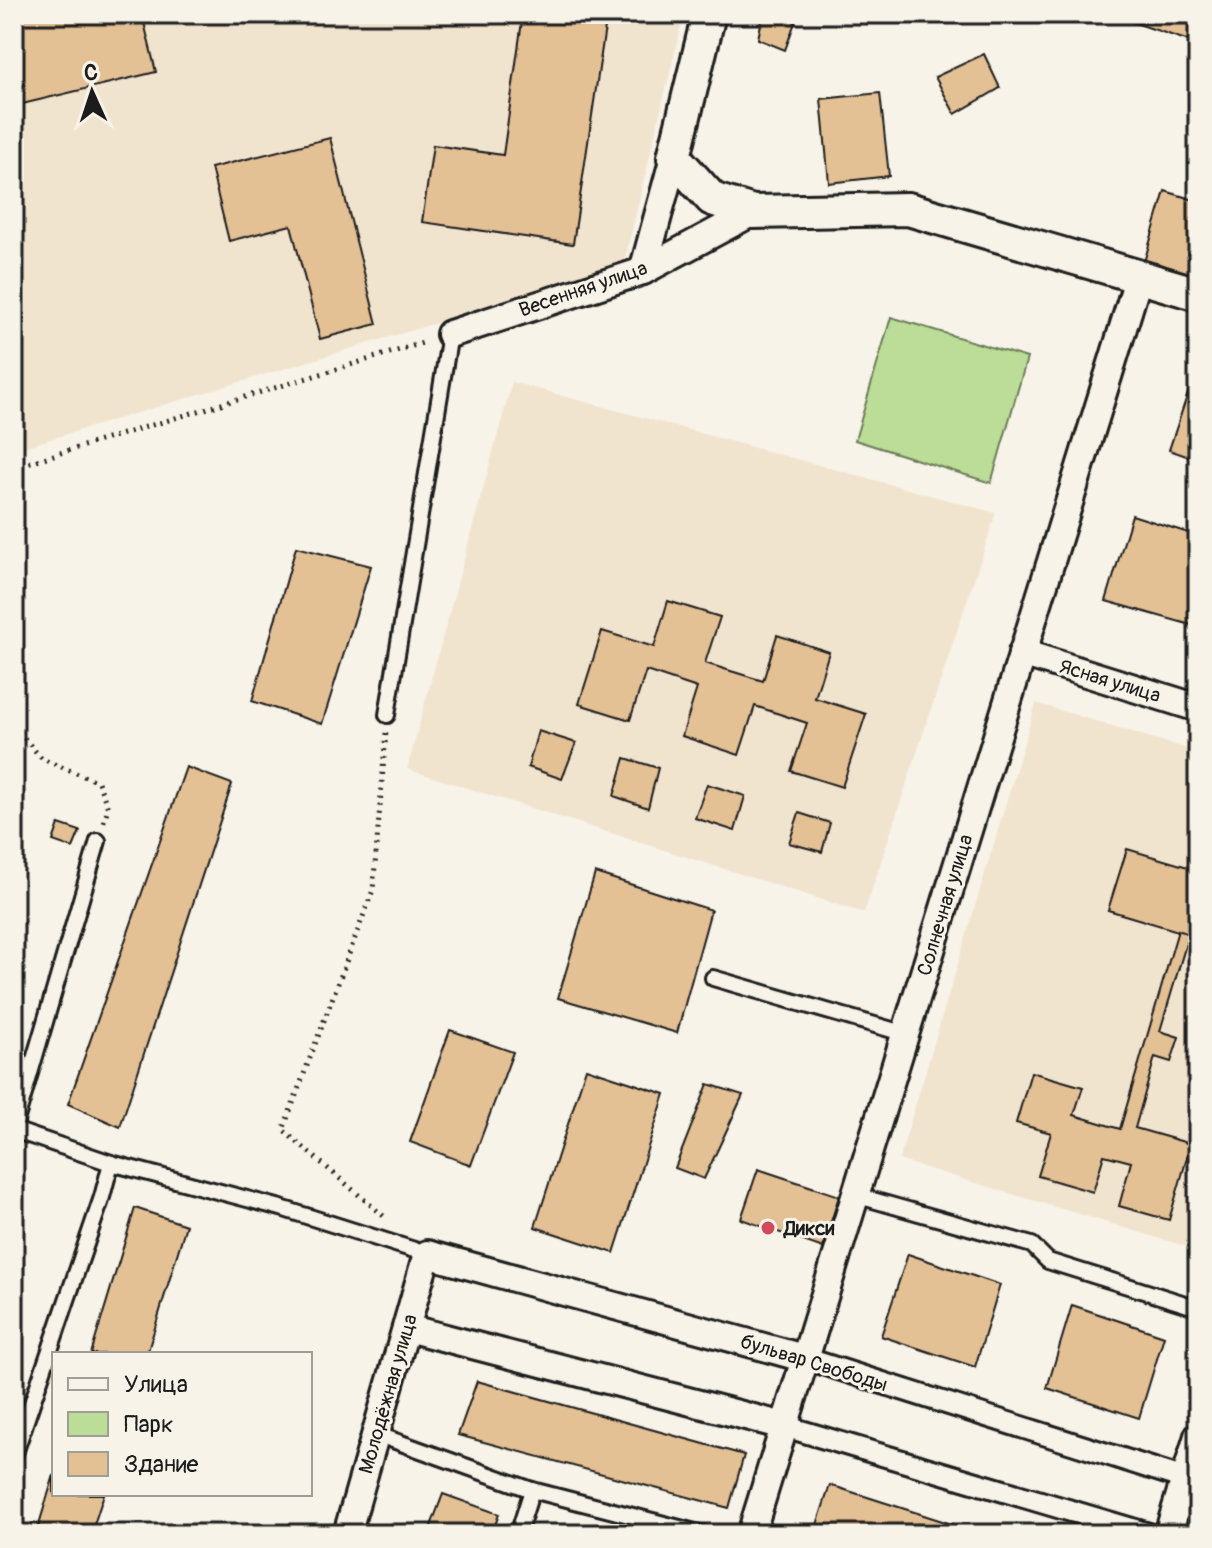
<svg xmlns="http://www.w3.org/2000/svg" width="1212" height="1548" font-family="Pangolin,sans-serif">
<style>
.built{fill:#f1e4cf}
.green{fill:#bbdd97;stroke:#6c7c5a;stroke-width:2}
.building{fill:#e4c095;stroke:#1c1c1c;stroke-width:2}
.lines{fill:none;stroke-linecap:round;stroke-linejoin:round}
.service-casing{stroke:#1c1c1c;stroke-width:20}
.pedestrian-casing{stroke:#1c1c1c;stroke-width:26}
.minor-casing{stroke:#1c1c1c;stroke-width:32}
.tertiary-casing{stroke:#1c1c1c;stroke-width:38}
.path{stroke:#1c1c1c;stroke-width:5;stroke-dasharray:2 6;stroke-linecap:butt}
.service{stroke:#f7f3e8;stroke-width:14}
.pedestrian{stroke:#f7f3e8;stroke-width:20}
.minor{stroke:#f7f3e8;stroke-width:26}
.tertiary{stroke:#f7f3e8;stroke-width:32}
.poi-dot{fill:#d1495b;stroke:#f7f3e8;stroke-width:3}
.labels{text-anchor:middle;dominant-baseline:central;stroke-width:6;stroke-linejoin:round;paint-order:stroke}
.street-label{font-size:20px;fill:#1c1c1c;stroke:#f7f3e8}
.poi-label{font-size:20px;font-weight:bold;fill:#1c1c1c;stroke:#f7f3e8;text-anchor:start}
</style>
<rect width="100%" height="100%" fill="#f7f3e8"/>
<filter id="ink" filterUnits="userSpaceOnUse"><feTurbulence type="fractalNoise" baseFrequency=".0125" numOctaves="2"/><feDisplacementMap in="SourceGraphic" scale="16" xChannelSelector="R" yChannelSelector="G"/><feConvolveMatrix kernelMatrix="1 2 1 2 8 2 1 2 1" color-interpolation-filters="sRGB"/></filter>
<g filter="url(#ink)">
<!-- built -->
<g class="built">
<polygon points="14,14 684,14 623,267 14,450"/>
<polygon points="512,382 996,513 864,913 407,769"/>
<polygon points="1036,703 1198,752 1198,1250 899,1160"/>
</g>
<!-- green -->
<polygon class="green" points="891,317 1027,358 991,483 855,440"/>
<!-- building -->
<g class="building">
<polygon points="36,14 142,14 156,72 14,106 14,19"/>
<polygon points="523,14 607,14 573,244 422,222 433,145 503,155"/>
<polygon points="763,14 798,14 785,50 758,39"/>
<polygon points="1115,14 1198,14 1198,44 1114,16"/>
<polygon points="984,54 1000,88 955,114 935,77"/>
<polygon points="880,93 889,176 829,183 821,99"/>
<polygon points="330,138 377,324 320,339 291,225 229,241 211,168"/>
<polygon points="1165,191 1198,201 1198,278 1144,262"/>
<polygon points="1198,363 1198,460 1169,450"/>
<polygon points="1132,515 1198,536 1198,627 1106,601"/>
<polygon points="296,547 371,566 322,724 252,701"/>
<polygon points="668,601 720,617 705,663 763,681 777,635 829,652 815,698 866,714 842,787 791,771 807,723 755,706 739,755 682,736 697,688 646,671 630,720 579,704 602,631 654,647"/>
<polygon points="538,731 576,743 562,779 528,767"/>
<polygon points="625,758 658,768 648,808 614,796"/>
<polygon points="186,767 232,784 120,1127 68,1104"/>
<polygon points="707,784 745,796 735,831 695,818"/>
<polygon points="799,813 830,823 822,852 789,843"/>
<polygon points="59,824 80,831 73,848 53,841"/>
<polygon points="1127,849 1198,870 1198,937 1108,910"/>
<polygon points="595,873 711,910 677,1033 558,998"/>
<polygon points="1178,930 1189,934 1160,1031 1179,1037 1171,1062 1155,1057 1135,1128 1191,1144 1169,1220 1119,1206 1131,1162 1104,1155 1093,1192 1038,1176 1051,1133 1016,1123 1031,1072 1083,1087 1074,1115 1120,1129"/>
<polygon points="450,1030 513,1052 471,1165 410,1142"/>
<polygon points="586,1068 665,1094 614,1253 535,1227"/>
<polygon points="708,1084 743,1095 704,1179 675,1168"/>
<polygon points="758,1169 839,1196 823,1248 741,1219"/>
<polygon points="135,1208 186,1225 147,1354 91,1354"/>
<polygon points="908,1254 1000,1285 975,1367 881,1336"/>
<polygon points="1072,1305 1164,1336 1139,1418 1047,1388"/>
<polygon points="477,1381 744,1455 729,1508 458,1435"/>
<polygon points="54,1475 54,1494 104,1494 91,1534 36,1534"/>
<polygon points="830,1485 983,1534 814,1534"/>
<polygon points="443,1494 499,1514 492,1534 428,1534"/>
</g>
<g class="lines">
<!-- service casing -->
<g class="service-casing">
<g id="service">
<polyline points="387,715 450,334"/>
<polyline points="713,978 906,1034"/>
<polyline points="14,1128 98,841"/>
<polyline points="14,1130 111,1163"/>
<polyline points="855,1195 1032,1245 1048,1261 1198,1308"/>
<polyline points="376,1434 532,1490 518,1534"/>
<polyline points="14,1456 102,1197 111,1163 281,1208 427,1254"/>
<polyline points="532,1490 703,1534"/>
</g>
</g>
<!-- pedestrian casing -->
<g class="pedestrian-casing">
<g id="pedestrian">
<polyline points="807,1359 1198,1483"/>
<polyline points="784,1426 1149,1534"/>
</g>
</g>
<!-- minor casing -->
<g class="minor-casing">
<g id="minor">
<polyline points="643,271 674,157"/>
<polyline points="450,334 643,271 753,212"/>
<polyline points="1022,653 1198,708"/>
<polyline points="407,1328 784,1426"/>
<polyline points="347,1534 427,1254 807,1359"/>
<polyline points="751,1534 1139,276"/>
<polyline points="1168,1534 1198,1436"/>
</g>
</g>
<!-- tertiary casing -->
<g class="tertiary-casing">
<polyline id="tertiary" points="709,14 674,157 712,199 753,212 908,209 1198,294"/>
</g>
<!-- path -->
<g class="path">
<polyline points="14,467 426,342"/>
<polyline points="14,726 42,759 98,782 108,808 103,824"/>
<polyline points="386,733 373,890 283,1130 387,1219"/>
</g>
<!-- service -->
<use href="#service" class="service"/>
<!-- pedestrian -->
<use href="#pedestrian" class="pedestrian"/>
<!-- minor -->
<use href="#minor" class="minor"/>
<!-- tertiary -->
<use href="#tertiary" class="tertiary"/>
</g>
</g>
<!-- markers -->
<circle class="poi-dot" cx="768" cy="1228" r="8"/>
<g class="labels">
<!-- street labels -->
<g class="street-label">
<text transform="translate(583 289) rotate(-19)">Весенняя улица</text>
<text transform="translate(1110 681) rotate(17)">Ясная улица</text>
<text transform="translate(945 905) rotate(-73)">Солнечная улица</text>
<text transform="translate(814 1363) rotate(17)">бульвар Свободы</text>
<text transform="translate(388 1394) rotate(-74)">Молодёжная улица</text>
</g>
<!-- poi labels -->
<g class="poi-label">
<text x="784" y="1228">Дикси</text>
</g>
</g>
<!-- margin -->
<rect width="1212" height="1548" fill="none" stroke="#f7f3e8" stroke-width="48"/>
<rect x="24" y="24" width="1164" height="1500" fill="none" stroke="#1c1c1c" stroke-width="3" filter="url(#ink)"/>
<!-- legend -->
<rect x="52" y="1352" width="260" height="144" fill="#f7f3e8" stroke="#9f9d96" stroke-width="2"/>
<rect x="68" y="1378" width="40" height="12" fill="#f7f3e8" stroke="#9f9d96" stroke-width="2"/>
<text x="124" y="1392" font-size="24" fill="#1c1c1c">Улица</text>
<rect x="68" y="1412" width="40" height="24" fill="#bbdd97" stroke="#9f9d96" stroke-width="2"/>
<text x="124" y="1432" font-size="24" fill="#1c1c1c">Парк</text>
<rect x="68" y="1452" width="40" height="24" fill="#e4c095" stroke="#9f9d96" stroke-width="2"/>
<text x="124" y="1472" font-size="24" fill="#1c1c1c">Здание</text>
<!-- north arrow -->
<g transform="translate(92 92) rotate(357)" stroke="#f7f3e8" stroke-width="6" paint-order="stroke">
<path d="M0-6L14 30L0 20L-14 30Z" fill="#1c1c1c"/>
<text y="-12" font-size="22" font-weight="bold" text-anchor="middle" fill="#1c1c1c">С</text>
</g>
</svg>
